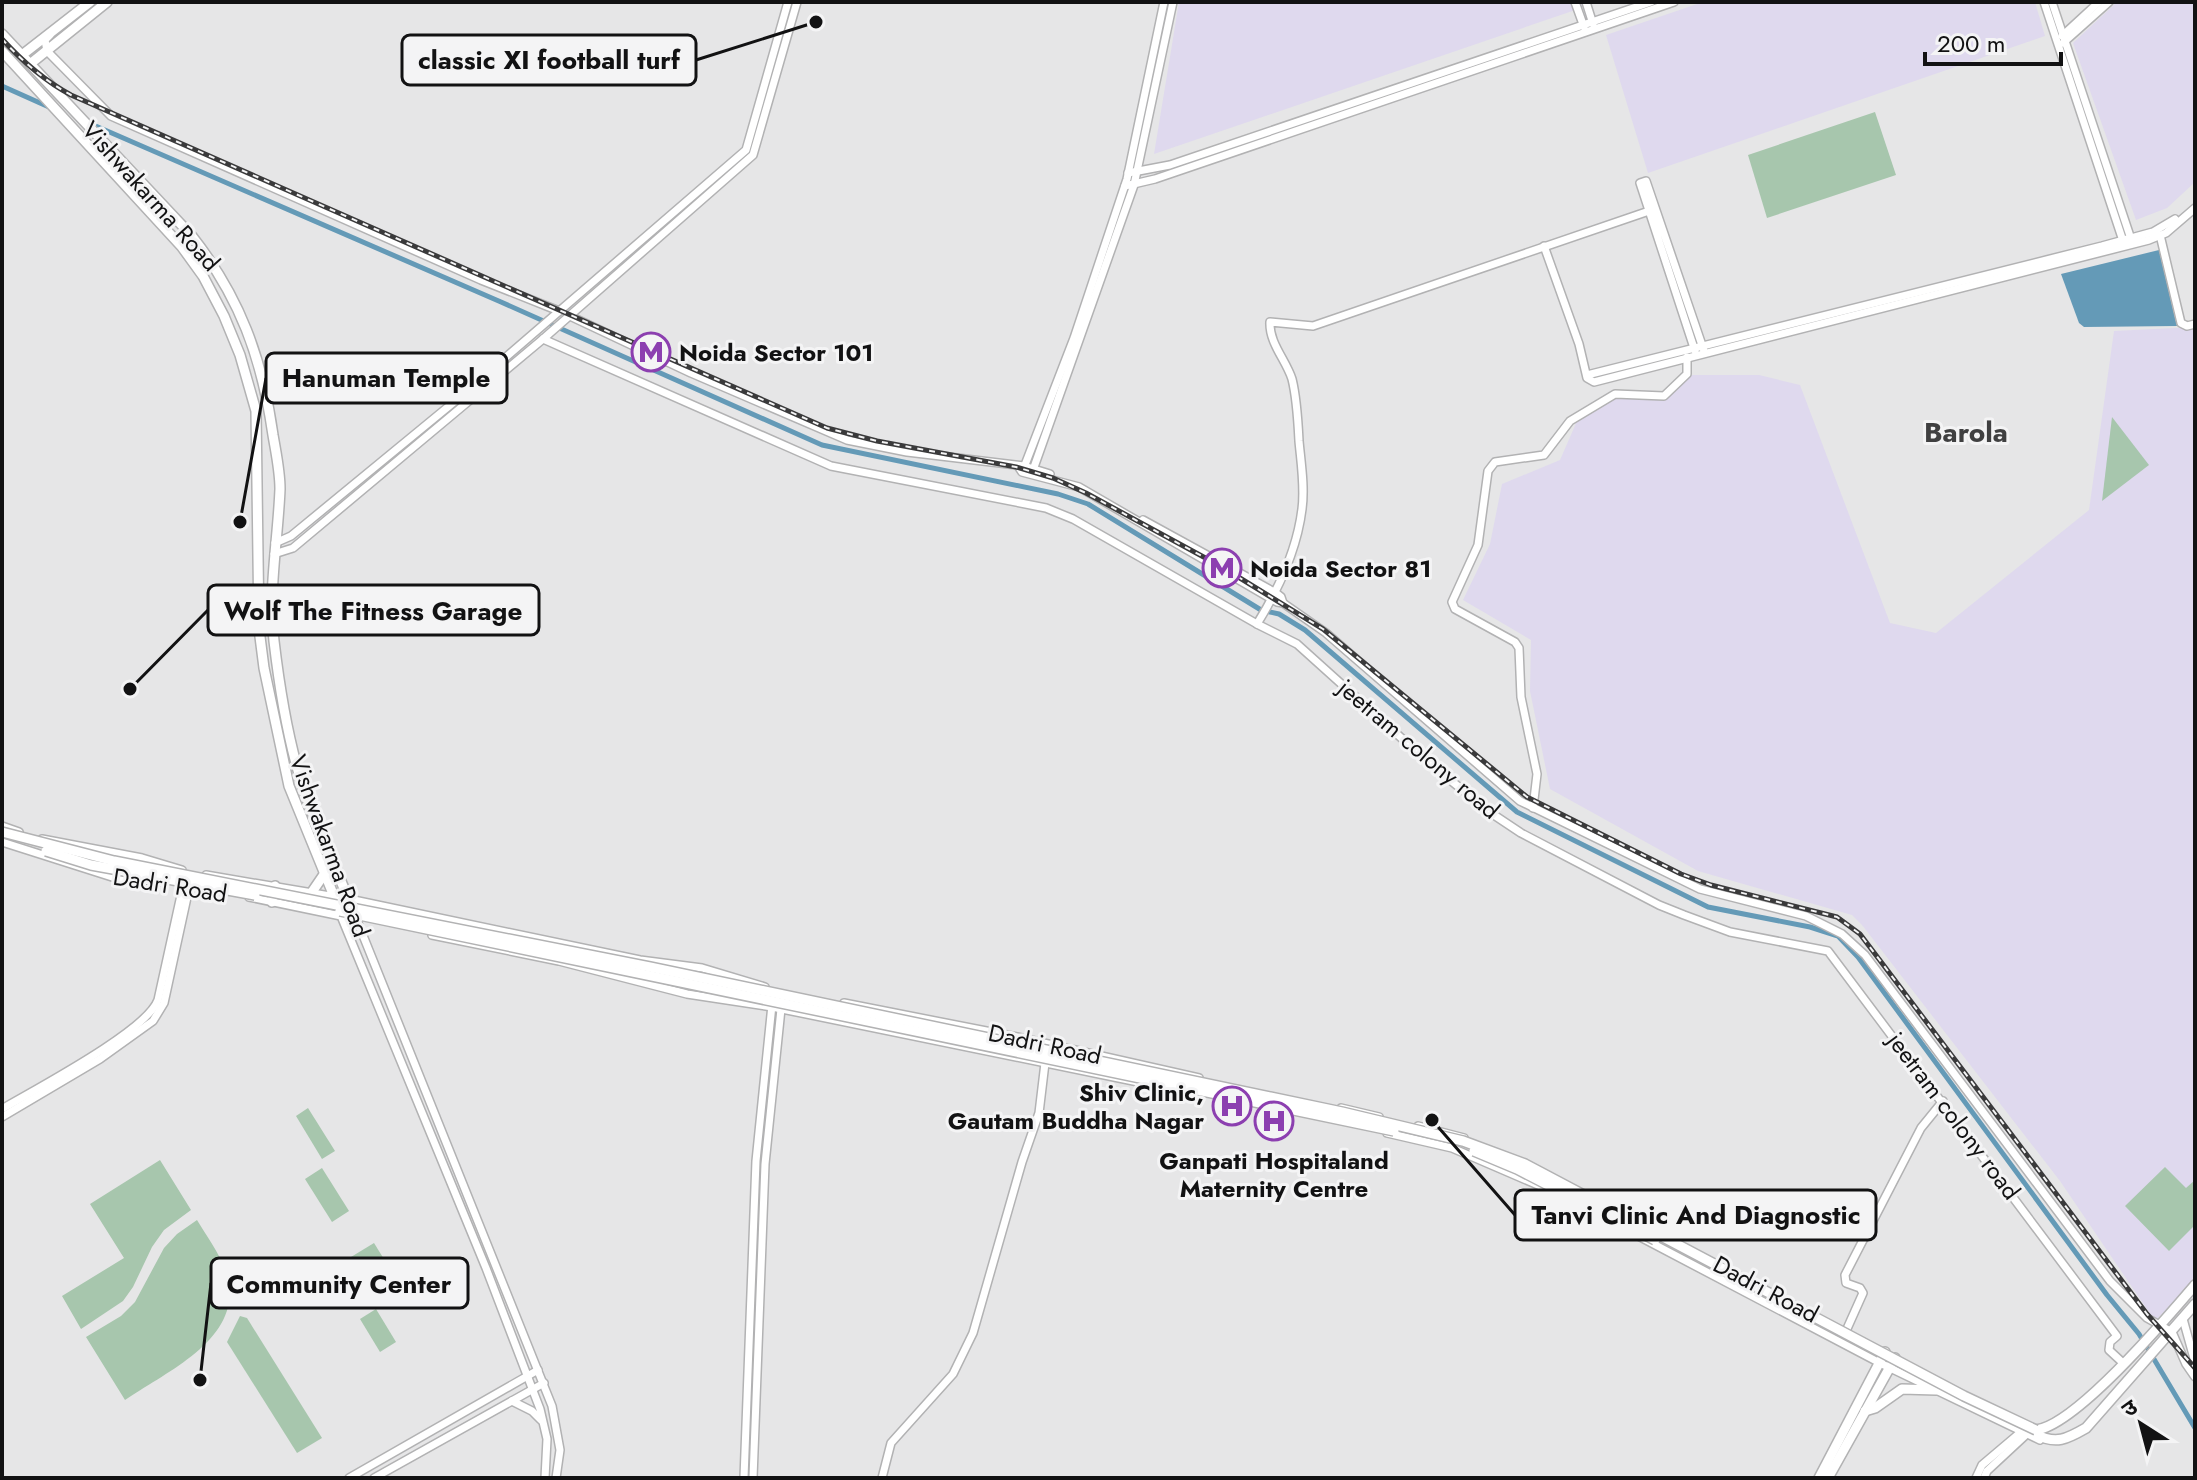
<svg xmlns="http://www.w3.org/2000/svg" width="2197" height="1480" font-family="Jost,'Noto Sans Devanagari',sans-serif">
<style>
.industrial{fill:#dfd9ee}
.green{fill:#a7c6ad}
.water{fill:#649ab7}
.lines{fill:none;stroke-linecap:round;stroke-linejoin:round}
.canal{stroke:#649ab7;stroke-width:5}
.minor-casing{stroke:#b2b2b3;stroke-width:10}
.major-casing{stroke:#b2b2b3;stroke-width:12}
.minor{stroke:#fff;stroke-width:7}
.major{stroke:#fff;stroke-width:9}
.rail-casing{stroke:#3a3a3b;stroke-width:5}
.rail{stroke:#f4f4f5;stroke-width:2;stroke-dasharray:6;stroke-linecap:butt}
.major-bridge-casing{stroke:#b2b2b3;stroke-width:12;stroke-linecap:butt}
.major-bridge{stroke:#fff;stroke-width:9}
.labels{text-anchor:middle;dominant-baseline:central;stroke-width:6;stroke-linejoin:round;paint-order:stroke}
.street-label{font-size:24px;fill:#121213;stroke:#f4f4f5}
.poi-label{font-size:24px;font-weight:bold;fill:#121213;stroke:#f4f4f5;text-anchor:start}
.quarter-label{font-size:28px;font-weight:bold;fill:#404041;stroke:#f4f4f5}
.leader{fill:none;stroke:#121213;stroke-width:3}
.callout-dot{fill:#121213;stroke:#f4f4f5;stroke-width:3}
.callout{fill:#f4f4f5;stroke:#121213;stroke-width:3}
.callout-label{font-size:26px;text-anchor:middle;font-weight:bold;fill:#121213}
</style>
<rect width="100%" height="100%" fill="#e6e6e7"/>
<!-- industrial -->
<g class="industrial">
<polygon points="1179,2 1599,2 1154,154"/>
<polygon points="1703,2 2035,2 2045,36 1648,173 1606,35"/>
<polygon points="2117,2 2195,2 2195,182 2167,208 2136,220 2073,43"/>
<polygon points="2195,327 2195,1279 2155,1321 2060,1181 1862,925 1852,915 1698,871 1550,789 1530,691 1531,640 1463,600 1490,544 1502,484 1560,460 1577,421 1627,391 1666,400 1692,375 1759,375 1800,385 1890,623 1936,633 2089,510 2114,331"/>
</g>
<!-- green -->
<g class="green">
<polygon points="1875,112 1896,175 1767,218 1748,155"/>
<polygon points="2112,417 2149,465 2102,501"/>
<polygon points="308,1108 335,1151 322,1159 296,1116"/>
<polygon points="160,1160 191,1210 164,1230 152,1247 133,1287 123,1301 81,1329 62,1296 124,1258 90,1204"/>
<polygon points="2165,1167 2186,1188 2195,1180 2195,1225 2169,1251 2125,1206"/>
<polygon points="322,1168 349,1211 332,1222 305,1179"/>
<path d="M197,1220C207,1237 221,1255 227,1275C245,1338 167,1371 125,1400L86,1337L121,1316L135,1302L164,1248L177,1234Z"/>
<polygon points="374,1243 400,1285 377,1299 351,1257"/>
<polygon points="376,1309 396,1342 380,1352 360,1319"/>
<polygon points="240,1316 247,1318 322,1438 297,1453 227,1342"/>
</g>
<!-- water -->
<polygon class="water" points="2159,250 2177,326 2084,327 2079,323 2061,274"/>
<g class="lines">
<!-- canal -->
<g class="canal">
<polyline points="2,86 49,107"/>
<polyline points="91,124 501,302 822,445 1058,494 1088,504 1261,610 1279,614 1305,630 1517,812 1708,907 1810,927 1838,936 1858,957 2107,1295 2139,1334 2195,1428"/>
</g>
<!-- minor casing -->
<g class="minor-casing">
<g id="minor">
<polyline points="1575,2 1584,27"/>
<polyline points="1586,2 1593,24"/>
<polyline points="2044,2 2124,244"/>
<polyline points="2052,2 2131,239"/>
<polyline points="50,35 45,40 47,51 111,116 481,280 559,311"/>
<polyline points="2062,36 2099,2"/>
<polyline points="2063,43 2109,2"/>
<polyline points="1128,173 1170,165 1651,2"/>
<polyline points="1125,186 1155,179 1674,2"/>
<polyline points="2160,235 2181,323 2187,326 2195,324"/>
<polyline points="1544,246 1579,344 1587,378 1594,382 2149,240 2166,233 2195,208"/>
<polyline points="570,316 691,373 847,440 907,452 1024,466 1050,474"/>
<polyline points="543,339 831,466 1046,508 1073,519 1257,624 1297,644 1428,762 1491,813 1521,833 1659,905 1684,915 1730,932 1828,951 2117,1336 2110,1342 2109,1350 2123,1363"/>
<polyline points="1695,351 1640,183 1646,181 1704,351"/>
<polyline points="1587,375 2102,246 2153,232 2175,219"/>
<polyline points="1018,466 1022,472 1079,487 1277,602 1283,603 1326,633 1520,801 1700,889 1806,916 1842,934 1865,955 2110,1281 2147,1318 2172,1332 2186,1364 2195,1377"/>
<polyline points="1023,470 1074,338 1127,179 1164,2"/>
<polyline points="1033,470 1134,185 1173,2"/>
<polyline points="1143,520 1276,593 1281,597 1283,603"/>
<polyline points="275,543 291,536 454,402 746,150 788,2"/>
<polyline points="274,554 293,548 543,339 753,155 797,2"/>
<path d="M1257,624C1278,590 1297,550 1302,509C1305,487 1301,463 1299,441C1298,421 1297,399 1292,379C1286,360 1269,343 1270,322L1313,326L1649,211"/>
<polyline points="1533,808 1537,774 1521,697 1519,648 1515,642 1455,609 1452,602 1478,545 1488,471 1495,462 1544,455 1570,421 1615,394 1664,396 1687,374 1687,357"/>
<polyline points="2,826 19,832"/>
<polyline points="42,839 142,858 182,870"/>
<polyline points="2,842 112,877 162,882"/>
<polyline points="206,875 336,897"/>
<polyline points="249,897 341,916 486,1268 540,1409 547,1439 545,1478"/>
<polyline points="349,899 640,960 702,968 765,987"/>
<polyline points="356,918 552,1406 560,1450 556,1478"/>
<polyline points="432,935 559,961 687,994 772,1007 1148,1084"/>
<polyline points="844,1003 1017,1037 1199,1078"/>
<polyline points="1341,1108 1379,1117"/>
<path d="M2,1109C34,1090 147,1031 158,1000L185,877"/>
<polyline points="2,1117 100,1059 153,1021 164,1003 191,879"/>
<polyline points="1418,1126 1464,1138"/>
<polyline points="1387,1133 1452,1148 1545,1188"/>
<polyline points="1606,1219 1880,1363 2040,1440"/>
<polyline points="2183,1319 2195,1362"/>
<polyline points="1846,1331 1863,1293 1860,1288 1846,1283 1845,1275 1921,1128 1943,1101"/>
<polyline points="512,1401 532,1411 541,1420"/>
<polyline points="349,1478 538,1370"/>
<polyline points="374,1478 544,1383"/>
<polyline points="744,1478 756,1161 772,1005"/>
<polyline points="753,1478 765,1164 781,1009"/>
<polyline points="882,1478 891,1443 953,1374 973,1333 1022,1162 1039,1113 1045,1063"/>
<polyline points="1976,1478 1982,1465 2021,1432"/>
<polyline points="1984,1478 1987,1471 2029,1432"/>
</g>
</g>
<!-- major casing -->
<g class="major-casing">
<g id="major">
<path d="M2,34L191,235C240,297 262,358 273,435C276,453 280,471 280,489C278,540 268,590 274,641C280,692 289,748 306,796C320,836 340,875 354,914"/>
<polyline points="2,51 182,247 203,276 224,316 240,355 256,411 259,629 264,668 289,786 340,911"/>
<polyline points="22,55 90,2"/>
<polyline points="30,64 107,2"/>
<polyline points="312,892 325,873"/>
<polyline points="272,902 275,886"/>
<polyline points="1865,1411 1875,1408 1902,1389 1936,1390"/>
<path d="M2036,1430C2076,1425 2166,1319 2195,1285"/>
<path d="M2035,1434C2056,1445 2067,1439 2086,1428L2195,1304"/>
<polyline points="1819,1478 1885,1352"/>
<polyline points="1828,1478 1895,1358"/>
</g>
</g>
<!-- minor -->
<use href="#minor" class="minor"/>
<!-- major -->
<use href="#major" class="major"/>
<!-- rail casing -->
<g class="rail-casing">
<path id="rail" d="M2,39C22,61 45,81 71,95L827,428L877,441L1016,467L1053,478L1086,493L1222,567L1323,629L1527,797L1681,874L1711,885L1837,917L1860,934L2147,1314L2195,1368"/>
</g>
<!-- rail -->
<use href="#rail" class="rail"/>
<!-- major-bridge casing -->
<g class="major-bridge-casing">
<g id="major-bridge">
<polyline points="2,832 114,861 650,967 1342,1112 1463,1141 1525,1164 1964,1396 2036,1430"/>
<polyline points="46,851 91,865 255,895"/>
<polyline points="340,911 1394,1131"/>
<polyline points="1474,1151 1517,1169 1655,1240"/>
</g>
</g>
<!-- major-bridge -->
<use href="#major-bridge" class="major-bridge"/>
</g>
<!-- icons -->
<defs>
<g id="metro-ring" transform="scale(2)"><circle r="9.5" fill="#f4f4f5" stroke="#8c3fb0" stroke-width="1.5"/><path d="M-5.5 5V-5H-3L0 0L3-5H5.5V5H3V-.5L0 4L-3-.5V5Z" fill="#8c3fb0"/></g>
<g id="hospital-ring" transform="scale(2)"><circle r="9.5" fill="#f4f4f5" stroke="#8c3fb0" stroke-width="1.5"/><path d="M-5-5h3v3.5h4V-5h3V5h-3V1.5h-4V5h-3Z" fill="#8c3fb0"/></g>
</defs>
<g fill-rule="evenodd">
<use href="#metro-ring" x="651" y="352"/>
<use href="#metro-ring" x="1222" y="568"/>
<use href="#hospital-ring" x="1232" y="1106"/>
<use href="#hospital-ring" x="1274" y="1121"/>
</g>
<g class="labels">
<!-- street labels -->
<g class="street-label">
<text transform="translate(151 196) rotate(48)">Vishwakarma Road</text>
<text transform="translate(1419 749) rotate(40)">jeetram colony road</text>
<text transform="translate(330 846) rotate(70)">Vishwakarma Road</text>
<text transform="translate(170 885) rotate(9)">Dadri Road</text>
<text transform="translate(1045 1044) rotate(12)">Dadri Road</text>
<text transform="translate(1954 1116) rotate(53)">jeetram colony road</text>
<text transform="translate(1766 1289) rotate(28)">Dadri Road</text>
</g>
<!-- poi labels -->
<g class="poi-label">
<text x="679" y="352">Noida Sector 101</text>
<text x="1250" y="568">Noida Sector 81</text>
<text x="1204" y="1092" text-anchor="end">Shiv Clinic,<tspan x="1204" dy="28">Gautam Buddha Nagar</tspan></text>
<text x="1274" y="1160" text-anchor="middle">Ganpati Hospitaland<tspan x="1274" dy="28">Maternity Centre</tspan></text>
</g>
<!-- quarter labels -->
<g class="quarter-label">
<text x="1966" y="432">Barola</text>
</g>
</g>
<!-- callouts -->
<path class="leader" d="M816 22L696 60M240 522L266 378M130 689L208 610M1432 1120L1515 1215M200 1380L211 1283"/>
<g class="callout-dot">
<circle cx="816" cy="22" r="8"/>
<circle cx="240" cy="522" r="8"/>
<circle cx="130" cy="689" r="8"/>
<circle cx="1432" cy="1120" r="8"/>
<circle cx="200" cy="1380" r="8"/>
</g>
<g class="callout">
<rect x="402" y="35" width="294" height="50" rx="8"/>
<rect x="266" y="353" width="241" height="50" rx="8"/>
<rect x="208" y="585" width="331" height="50" rx="8"/>
<rect x="1515" y="1190" width="361" height="50" rx="8"/>
<rect x="211" y="1258" width="257" height="50" rx="8"/>
</g>
<g class="callout-label">
<text x="549" y="69">classic XI football turf</text>
<text x="386" y="387">Hanuman Temple</text>
<text x="373" y="620">Wolf The Fitness Garage</text>
<text x="1696" y="1224">Tanvi Clinic And Diagnostic</text>
<text x="339" y="1293">Community Center</text>
</g>
<!-- border -->
<rect width="2197" height="1480" fill="none" stroke="#121213" stroke-width="8"/>
<!-- north arrow -->
<g transform="translate(2141 1424) rotate(324)" stroke="#f4f4f5" stroke-width="6" paint-order="stroke">
<path d="M0-6L14 30L0 20L-14 30Z" fill="#121213"/>
<text y="-12" font-size="22" font-weight="bold" text-anchor="middle" fill="#121213">उ</text>
</g>
<!-- scale -->
<path d="M1925 52v12h136v-12" fill="none" stroke="#121213" stroke-width="4"/>
<text x="1937" y="52" font-size="24" fill="#121213" stroke="#f4f4f5" stroke-width="6" paint-order="stroke">200 m</text>
</svg>
